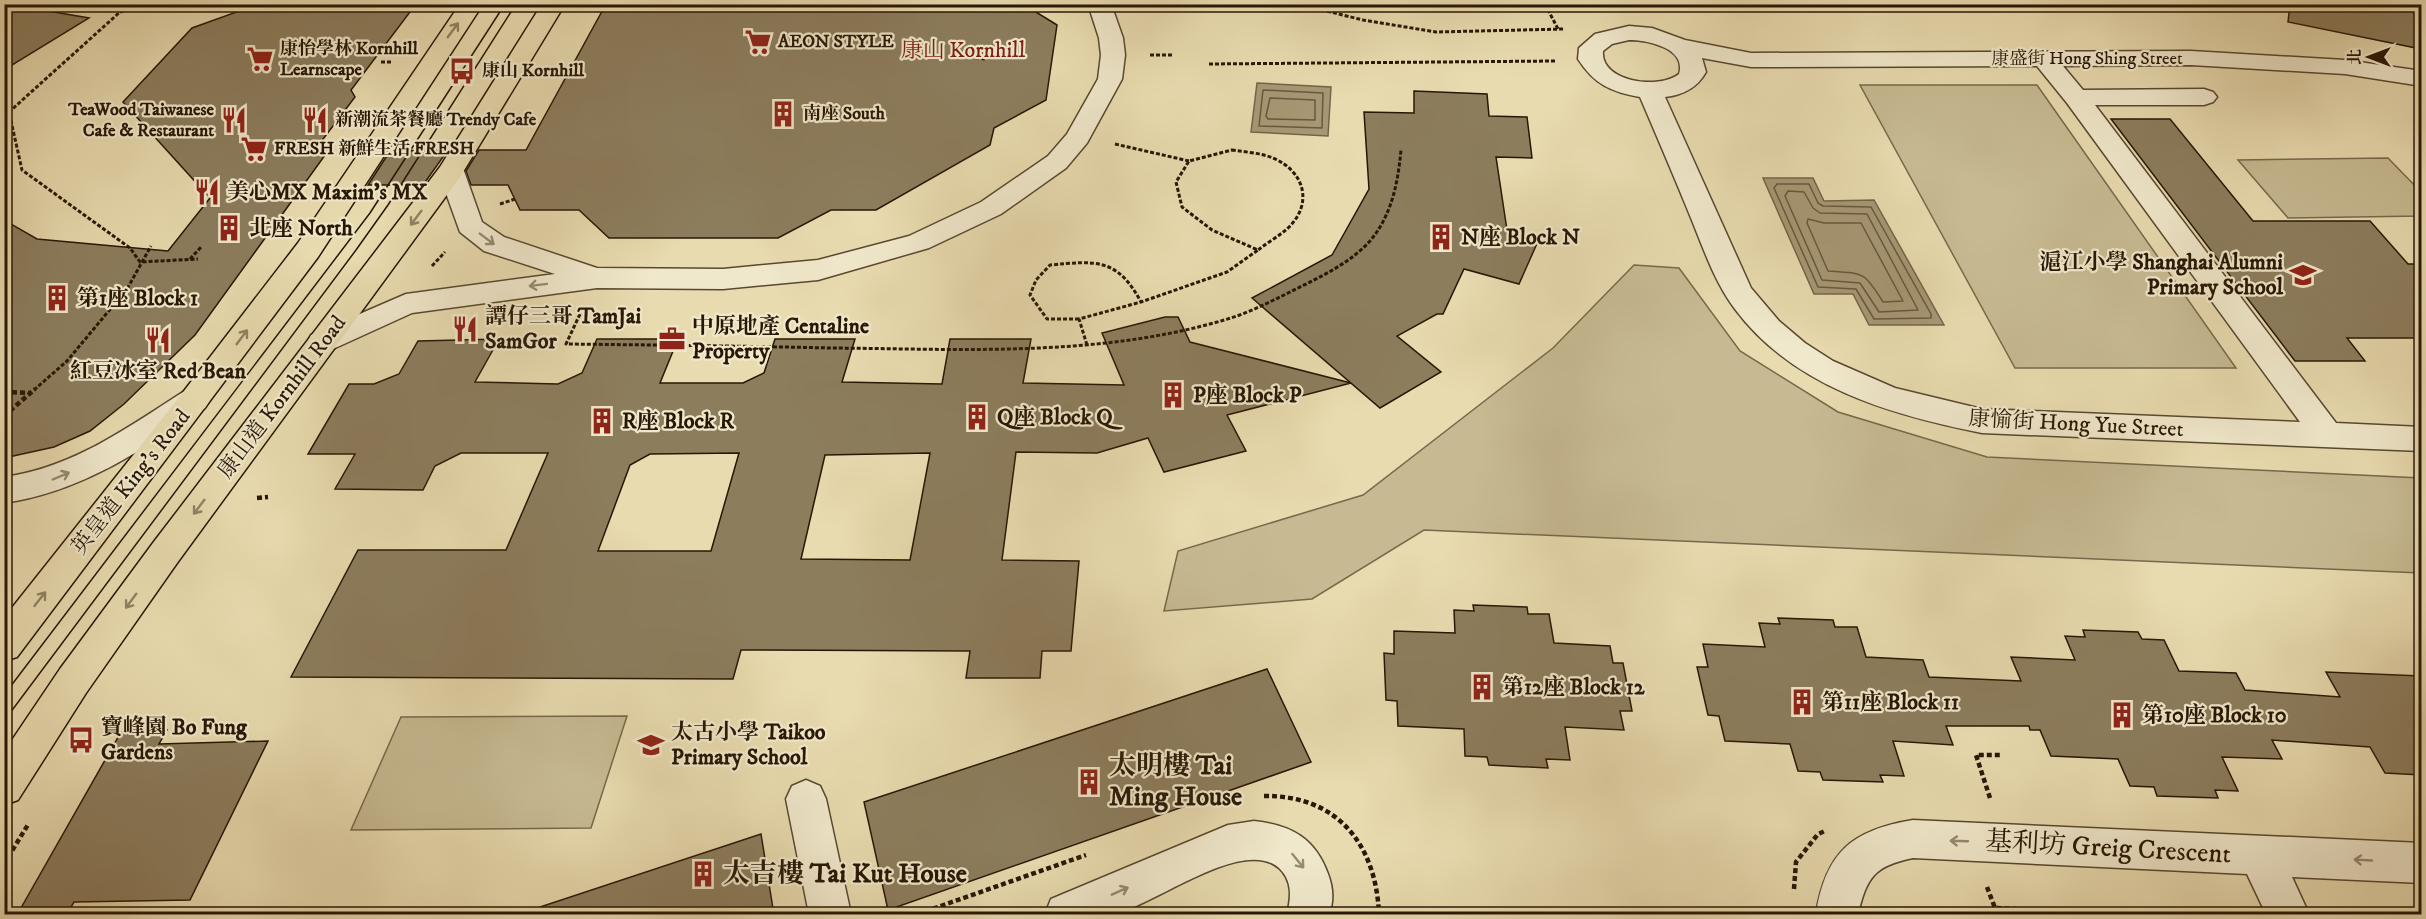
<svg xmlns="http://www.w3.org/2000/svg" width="2426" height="919" font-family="'IM FELL DW Pica','Noto Serif TC',serif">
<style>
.green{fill:#c7ba92;stroke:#78684c;stroke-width:1.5}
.water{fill:#a79875;stroke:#746448;stroke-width:1.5}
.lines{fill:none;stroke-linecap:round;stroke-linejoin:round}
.shore{stroke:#68583d;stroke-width:1.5}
.building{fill:#8c7d5d;stroke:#281705;stroke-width:1.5;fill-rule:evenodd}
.minor-casing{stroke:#584830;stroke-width:3}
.major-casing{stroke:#281705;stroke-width:3}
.path-far1{stroke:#281705;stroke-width:3;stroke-dasharray:4 2;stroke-linecap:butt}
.path{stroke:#281705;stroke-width:4.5;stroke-dasharray:5 3;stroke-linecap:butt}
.minor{fill:#f0e8cb;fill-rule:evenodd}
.major{fill:#e8dbaf;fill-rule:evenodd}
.tram{stroke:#281705;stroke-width:1.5}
.oneway{stroke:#928362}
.oneway2{stroke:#968a72}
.labels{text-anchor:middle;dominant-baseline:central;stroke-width:4.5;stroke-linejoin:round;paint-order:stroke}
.far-poi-label{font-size:18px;font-weight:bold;fill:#281705;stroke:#f0e8cb;text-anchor:start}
.far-street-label{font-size:18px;fill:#281705;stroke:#f0e8cb}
.far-quarter-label{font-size:22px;fill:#7a1f14;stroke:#f0e8cb}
.poi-label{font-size:22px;font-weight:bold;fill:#281705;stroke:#f0e8cb;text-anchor:start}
.street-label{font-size:22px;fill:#281705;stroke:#f0e8cb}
.near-poi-label{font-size:27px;font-weight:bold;fill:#281705;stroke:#f0e8cb;text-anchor:start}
.near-street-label{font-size:27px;fill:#281705;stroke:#f0e8cb}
</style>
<rect width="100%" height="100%" fill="#e8dbaf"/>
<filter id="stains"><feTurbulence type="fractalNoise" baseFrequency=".00333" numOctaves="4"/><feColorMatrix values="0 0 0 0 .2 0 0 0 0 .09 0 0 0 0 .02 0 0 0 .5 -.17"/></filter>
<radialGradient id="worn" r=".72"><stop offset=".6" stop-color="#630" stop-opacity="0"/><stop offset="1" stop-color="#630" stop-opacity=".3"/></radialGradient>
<!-- green -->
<g class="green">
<polygon points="1860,85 2037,85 2236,368 2015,368"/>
<polygon points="2388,158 2421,192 2421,216 2288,218 2238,160"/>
<polygon points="1634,265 1679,268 1740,351 1838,412 1987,457 2421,478 2421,573 1424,530 1312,599 1164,611 1178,551 1363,495 1553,348"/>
<polygon points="627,716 591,828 351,830 401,717"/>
</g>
<!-- water -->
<g class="water">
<polygon points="1257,83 1331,87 1328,136 1251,132"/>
<polygon points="1763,178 1813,178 1824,201 1874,200 1944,325 1869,325 1853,294 1814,294"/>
</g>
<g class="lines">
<!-- shore -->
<g class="shore">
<polygon points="1263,90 1323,93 1322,128 1259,126"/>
<polygon points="1270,98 1315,100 1315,120 1268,119 1266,116"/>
<polygon points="1777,184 1809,184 1818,203 1823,206 1871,207 1931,314 1931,318 1874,319 1856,289 1818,287 1774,188"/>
<polygon points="1788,191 1804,192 1813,208 1820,213 1867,214 1918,310 1879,312 1860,283 1822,280 1785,196"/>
<path d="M1808,219L1824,223H1861L1903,301L1883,302C1863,270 1864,274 1828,271L1807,223Z"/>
</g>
</g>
<!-- building -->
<g class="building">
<polygon points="4,4 7,4 89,18 4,70"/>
<polygon points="259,4 416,4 351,90 355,97 314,151 328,151 195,335 124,404 90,431 54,447 4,458 4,220 37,239 168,251 210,198 123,102 192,28"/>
<polygon points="606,4 1023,4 1057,25 1046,100 994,128 990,145 876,210 831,210 778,238 609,238 579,210 520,210 508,185 471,185 466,171 479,150 526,150"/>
<polygon points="2290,4 2421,4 2421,49 2288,22"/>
<polygon points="1414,91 1487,94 1489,116 1527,117 1532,158 1496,157 1507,230 1539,239 1519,284 1464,269 1443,314 1437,314 1397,336 1441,372 1380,408 1252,298 1332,255 1369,189 1364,112 1414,113"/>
<polygon points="2111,119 2170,119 2253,221 2370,221 2408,264 2421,264 2421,338 2347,338 2365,361 2295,361"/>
<polygon points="448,150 423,185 368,185 390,151"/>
<path d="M1165,317H1178L1190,342L1351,383L1227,415L1246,451L1164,472L1148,438L1097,453L1016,452L1002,560L1079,561L1071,651H1042L1040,678H966L970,651L741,650L733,679L291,677L358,550H506L548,453H461L435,466L423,490L335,489L355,454H308L349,384H374L399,374L418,341L499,339L475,382L558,384L582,373L597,339H678L660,383H743L764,373L775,339H855L842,382L942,384L950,339H1031L1023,383L1124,385L1102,333ZM739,453L711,551H598L630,465L650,454ZM930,453L910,560L801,559L825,455Z"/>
<polygon points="1473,605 1527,607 1528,614 1549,614 1554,643 1610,646 1613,663 1623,663 1632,711 1620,711 1624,730 1565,727 1570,760 1546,759 1548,768 1489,765 1487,757 1465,756 1464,729 1398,726 1397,701 1386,700 1384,653 1394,654 1394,631 1455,633 1454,610 1474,611"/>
<polygon points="1778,618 1833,620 1835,627 1857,627 1866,657 1923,660 1929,677 2021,681 2011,657 2075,660 2065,636 2085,637 2083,630 2138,632 2142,639 2164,640 2179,671 2236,673 2245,690 2340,697 2326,672 2421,676 2421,775 2385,773 2370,747 2272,740 2282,759 2222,757 2238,791 2215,790 2218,798 2157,796 2154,787 2130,786 2118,759 2051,756 2040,730 2030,730 2029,726 1946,726 1953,745 1893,741 1904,776 1880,775 1883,782 1823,780 1820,772 1798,771 1790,744 1725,741 1719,716 1708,715 1697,667 1708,667 1703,644 1765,647 1759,623 1780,624"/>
<polygon points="1267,669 1311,762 888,910 864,802"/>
<polygon points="167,730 159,744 268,741 190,900 74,902 67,914 17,915 121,732"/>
<polygon points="761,834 774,915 541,915 540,907"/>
</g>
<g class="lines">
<!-- minor casing -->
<g class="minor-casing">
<g id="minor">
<polygon points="1088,4 1111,4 1123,38 1125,55 1122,79 1087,143 1066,168 1001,214 929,248 818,280 723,289 597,288 412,313 322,354 311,351 307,343 311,335 406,294 555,274 484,251 460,232 438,171 442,165 451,163 460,165 464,171 482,222 504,237 597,268 723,269 818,260 909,236 981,202 1048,156 1067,134 1098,79 1101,55 1099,38"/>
<path d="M1629,26L1652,28L1685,40L1751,53L2191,51L2345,60L2422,71V86L2345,74L2191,65L2063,66L2083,90L2204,89L2213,92L2217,97L2213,102L2204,105H2095L2336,423L2422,427V451L1982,433C1891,415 1793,387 1735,309C1716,284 1705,253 1693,223C1676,181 1658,139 1640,97C1611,92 1594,84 1578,59L1579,48L1595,34ZM1629,40C1647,40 1687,48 1679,74C1659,90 1600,82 1603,51L1612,44ZM1702,58L1751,67L2037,66L2067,103L2300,422L1982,409L1895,388L1833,361L1805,343L1779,321L1751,288L1665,97C1683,95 1697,88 1706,72Z"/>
<path d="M194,388L205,392L210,400L205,408C142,450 81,492 4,503V477C72,468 127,428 183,392Z"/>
<polygon points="806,780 820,786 826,799 851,914 809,914 786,799 792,786"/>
<path d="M1913,820L2422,843V883L2292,877L2309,914H2266L2247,874L1913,858C1874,866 1867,877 1858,914H1816C1826,852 1852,830 1913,820Z"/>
<path d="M1254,821C1291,825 1315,838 1328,874C1333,887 1334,901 1329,914H1287C1291,898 1293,881 1279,868C1242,836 1154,906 1113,914C1096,918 1064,914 1045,914L1051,899L1228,825Z"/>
</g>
</g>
<!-- major casing -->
<g class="major-casing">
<g id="major">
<polygon points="460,4 483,4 318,257 17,657 4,661 4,618 184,391 298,243"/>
<polygon points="542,4 565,4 460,177 177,563 86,693 18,800 4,805 4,752 60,669 153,543 440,167"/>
</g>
</g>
<!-- path-far1 -->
<g class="path-far1">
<polyline points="147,4 120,12 9,112 22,170 130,248 140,262 198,259"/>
<polyline points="1298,4 1363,20 1436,32 1564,29"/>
<polyline points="1545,4 1558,29"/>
<polyline points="1150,55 1174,55"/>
<polyline points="975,58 985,59"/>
<polyline points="381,62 391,62"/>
<polyline points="1209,64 1556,61"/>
<polyline points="1115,144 1189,161"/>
<path d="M1232,150C1245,152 1261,153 1273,158C1304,171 1314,203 1288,228C1279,236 1267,243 1258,250L1212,230L1182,207L1176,182L1189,161Z"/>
<polyline points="500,204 515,199"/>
<polyline points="190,259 202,246"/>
<polyline points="432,266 445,252"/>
<path d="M580,314L566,344C654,345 743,346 831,348C966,349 1107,358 1237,316C1256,309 1274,300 1292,291C1320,277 1349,264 1370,241C1392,215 1398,182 1401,150"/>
<path d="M1079,319H1047L1030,295L1036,280L1050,265C1095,261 1117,257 1141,302"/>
<polyline points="1087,345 1079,319 1141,302 1227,272 1258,250"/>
<polyline points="34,390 67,361 127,289 151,246"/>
</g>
<!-- path -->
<g class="path">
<polyline points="4,392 31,393"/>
<polyline points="4,416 35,389"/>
<polyline points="257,498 268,497"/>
<path d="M1264,796C1337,795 1376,844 1379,914"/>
<polyline points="1990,798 1976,755 2002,755"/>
<polyline points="4,864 29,823"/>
<polyline points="1987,887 1995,908 2062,911"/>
<polyline points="1794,889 1796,862 1818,834 1825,831"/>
<polyline points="918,914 1086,855"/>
</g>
<!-- minor -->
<use href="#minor" class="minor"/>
<!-- major -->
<use href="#major" class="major"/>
<!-- tram -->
<g class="tram">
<polyline points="4,695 370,213 505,4"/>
<polyline points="4,721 356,250 388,205 516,4"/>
</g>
</g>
<!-- one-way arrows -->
<defs><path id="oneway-shaft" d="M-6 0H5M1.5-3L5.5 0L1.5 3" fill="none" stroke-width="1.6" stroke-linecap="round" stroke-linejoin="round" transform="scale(1.5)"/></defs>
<g class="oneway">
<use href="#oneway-shaft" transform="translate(453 30) rotate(-54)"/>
<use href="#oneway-shaft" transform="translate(416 218) rotate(127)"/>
<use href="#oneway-shaft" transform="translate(242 337) rotate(-53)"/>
<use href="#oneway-shaft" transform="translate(199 507) rotate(127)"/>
<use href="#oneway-shaft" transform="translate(40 599) rotate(-52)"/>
<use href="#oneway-shaft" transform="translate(131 601) rotate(126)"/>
</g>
<g class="oneway2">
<use href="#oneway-shaft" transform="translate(487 239) rotate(37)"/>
<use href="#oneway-shaft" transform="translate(538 285) rotate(173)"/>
<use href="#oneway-shaft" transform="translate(61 476) rotate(-23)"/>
<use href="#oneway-shaft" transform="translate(1959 841) rotate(-178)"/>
<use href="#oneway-shaft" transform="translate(2363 860) rotate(-177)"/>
<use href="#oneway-shaft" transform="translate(1298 861) rotate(51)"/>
<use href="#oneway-shaft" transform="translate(1120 891) rotate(-24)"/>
</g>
<!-- icons -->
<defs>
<g id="supermarket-bare" transform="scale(2.07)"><path d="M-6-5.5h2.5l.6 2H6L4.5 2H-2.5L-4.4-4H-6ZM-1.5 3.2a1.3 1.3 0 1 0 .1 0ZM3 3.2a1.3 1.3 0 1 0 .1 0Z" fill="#8f2418" stroke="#f0e8cb" stroke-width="2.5" paint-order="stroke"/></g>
<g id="bus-bare" transform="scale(2.07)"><path d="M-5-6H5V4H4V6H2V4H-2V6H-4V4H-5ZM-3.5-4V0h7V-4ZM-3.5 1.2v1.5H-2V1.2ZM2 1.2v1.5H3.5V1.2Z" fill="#8f2418" stroke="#f0e8cb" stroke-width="2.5" paint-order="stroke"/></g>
<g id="building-bare" transform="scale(2.07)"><path d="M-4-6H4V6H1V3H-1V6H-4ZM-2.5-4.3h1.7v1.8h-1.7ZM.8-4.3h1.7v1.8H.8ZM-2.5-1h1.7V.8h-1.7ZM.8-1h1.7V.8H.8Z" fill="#8f2418" stroke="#f0e8cb" stroke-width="2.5" paint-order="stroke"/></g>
<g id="restaurant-bare" transform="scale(2.07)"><path d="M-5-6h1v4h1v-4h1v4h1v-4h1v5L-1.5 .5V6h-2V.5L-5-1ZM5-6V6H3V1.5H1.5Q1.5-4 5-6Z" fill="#8f2418" stroke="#f0e8cb" stroke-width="2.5" paint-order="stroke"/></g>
<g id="school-bare" transform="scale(2.07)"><path d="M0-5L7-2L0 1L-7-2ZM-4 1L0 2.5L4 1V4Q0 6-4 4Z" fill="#8f2418" stroke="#f0e8cb" stroke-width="2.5" paint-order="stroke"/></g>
<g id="office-bare" transform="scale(2.07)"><path d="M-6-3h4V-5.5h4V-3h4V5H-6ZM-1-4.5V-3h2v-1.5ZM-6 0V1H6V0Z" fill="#8f2418" stroke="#f0e8cb" stroke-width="2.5" paint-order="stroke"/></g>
</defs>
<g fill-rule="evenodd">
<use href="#supermarket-bare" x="758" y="42"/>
<use href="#supermarket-bare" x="260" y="59"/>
<use href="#bus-bare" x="462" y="71"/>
<use href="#building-bare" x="783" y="114"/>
<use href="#restaurant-bare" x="234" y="120"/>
<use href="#restaurant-bare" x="315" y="120"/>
<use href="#supermarket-bare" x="254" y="149"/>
<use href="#restaurant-bare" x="207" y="192"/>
<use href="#building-bare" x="229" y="228"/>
<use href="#building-bare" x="1441" y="237"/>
<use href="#school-bare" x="2303" y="275"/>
<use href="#building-bare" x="57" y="298"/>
<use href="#restaurant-bare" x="465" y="329"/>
<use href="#office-bare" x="672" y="339"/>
<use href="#restaurant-bare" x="158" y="340"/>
<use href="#building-bare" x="1173" y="395"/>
<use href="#building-bare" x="977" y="417"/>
<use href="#building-bare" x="602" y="421"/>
<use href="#building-bare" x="1482" y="687"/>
<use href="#building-bare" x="1802" y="702"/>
<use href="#building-bare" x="2122" y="715"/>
<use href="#bus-bare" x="81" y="740"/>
<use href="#school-bare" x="651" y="745"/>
<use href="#building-bare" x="1089" y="782"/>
<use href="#building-bare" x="703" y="874"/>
</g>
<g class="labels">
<!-- far-poi labels -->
<g class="far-poi-label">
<text x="778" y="42">AEON STYLE</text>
<text x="280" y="49">康怡學林 Kornhill<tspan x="280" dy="21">Learnscape</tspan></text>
<text x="482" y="71">康山 Kornhill</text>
<text x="214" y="110" text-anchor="end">TeaWood Taiwanese<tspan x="214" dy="21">Cafe &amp; Restaurant</tspan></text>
<text x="803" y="114">南座 South</text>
<text x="335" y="120">新潮流茶餐廳 Trendy Cafe</text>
<text x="274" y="149">FRESH 新鮮生活 FRESH</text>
</g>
<!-- far-street labels -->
<g class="far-street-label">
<text x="2087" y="59">康盛街 Hong Shing Street</text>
</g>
<!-- far-quarter labels -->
<g class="far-quarter-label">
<text x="963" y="50">康山 Kornhill</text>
</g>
<!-- poi labels -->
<g class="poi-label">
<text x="227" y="192">美心MX Maxim's MX</text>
<text x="249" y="228">北座 North</text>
<text x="1461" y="237">N座 Block N</text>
<text x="2283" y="262" text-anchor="end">滬江小學 Shanghai Alumni<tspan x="2283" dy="25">Primary School</tspan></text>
<text x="77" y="298">第1座 Block 1</text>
<text x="485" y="316">譚仔三哥 TamJai<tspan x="485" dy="25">SamGor</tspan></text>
<text x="692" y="326">中原地產 Centaline<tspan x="692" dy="25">Property</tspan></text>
<text x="158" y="371" text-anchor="middle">紅豆冰室 Red Bean</text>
<text x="1193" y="395">P座 Block P</text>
<text x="997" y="417">Q座 Block Q</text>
<text x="622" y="421">R座 Block R</text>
<text x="1502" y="687">第12座 Block 12</text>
<text x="1822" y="702">第11座 Block 11</text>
<text x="2142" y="715">第10座 Block 10</text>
<text x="101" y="727">寶峰園 Bo Fung<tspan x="101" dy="25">Gardens</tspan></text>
<text x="671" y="732">太古小學 Taikoo<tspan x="671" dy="25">Primary School</tspan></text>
</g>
<!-- street labels -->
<g class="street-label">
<text transform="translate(282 397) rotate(-53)">康山道 Kornhill Road</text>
<text transform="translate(2076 424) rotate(3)">康愉街 Hong Yue Street</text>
<text transform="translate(131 482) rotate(-52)">英皇道 King's Road</text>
</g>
<!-- near-poi labels -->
<g class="near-poi-label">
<text x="1109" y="766">太明樓 Tai<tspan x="1109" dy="31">Ming House</tspan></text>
<text x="723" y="874">太吉樓 Tai Kut House</text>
</g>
<!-- near-street labels -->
<g class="near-street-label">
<text transform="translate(2108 848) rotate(3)">基利坊 Greig Crescent</text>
</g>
</g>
<!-- margin -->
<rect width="2426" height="919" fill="none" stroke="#e8dbaf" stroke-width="24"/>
<rect x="6" y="6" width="2414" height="907" fill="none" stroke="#281705" stroke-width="3"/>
<rect x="12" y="12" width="2402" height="895" fill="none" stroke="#281705" stroke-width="1.5"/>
<!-- north arrow -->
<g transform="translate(2369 57) rotate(270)" stroke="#f0e8cb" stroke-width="4.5" paint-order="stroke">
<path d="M0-4.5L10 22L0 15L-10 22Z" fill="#281705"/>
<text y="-9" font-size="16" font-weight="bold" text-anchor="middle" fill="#281705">北</text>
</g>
<rect width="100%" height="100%" filter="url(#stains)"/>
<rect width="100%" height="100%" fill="url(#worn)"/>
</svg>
